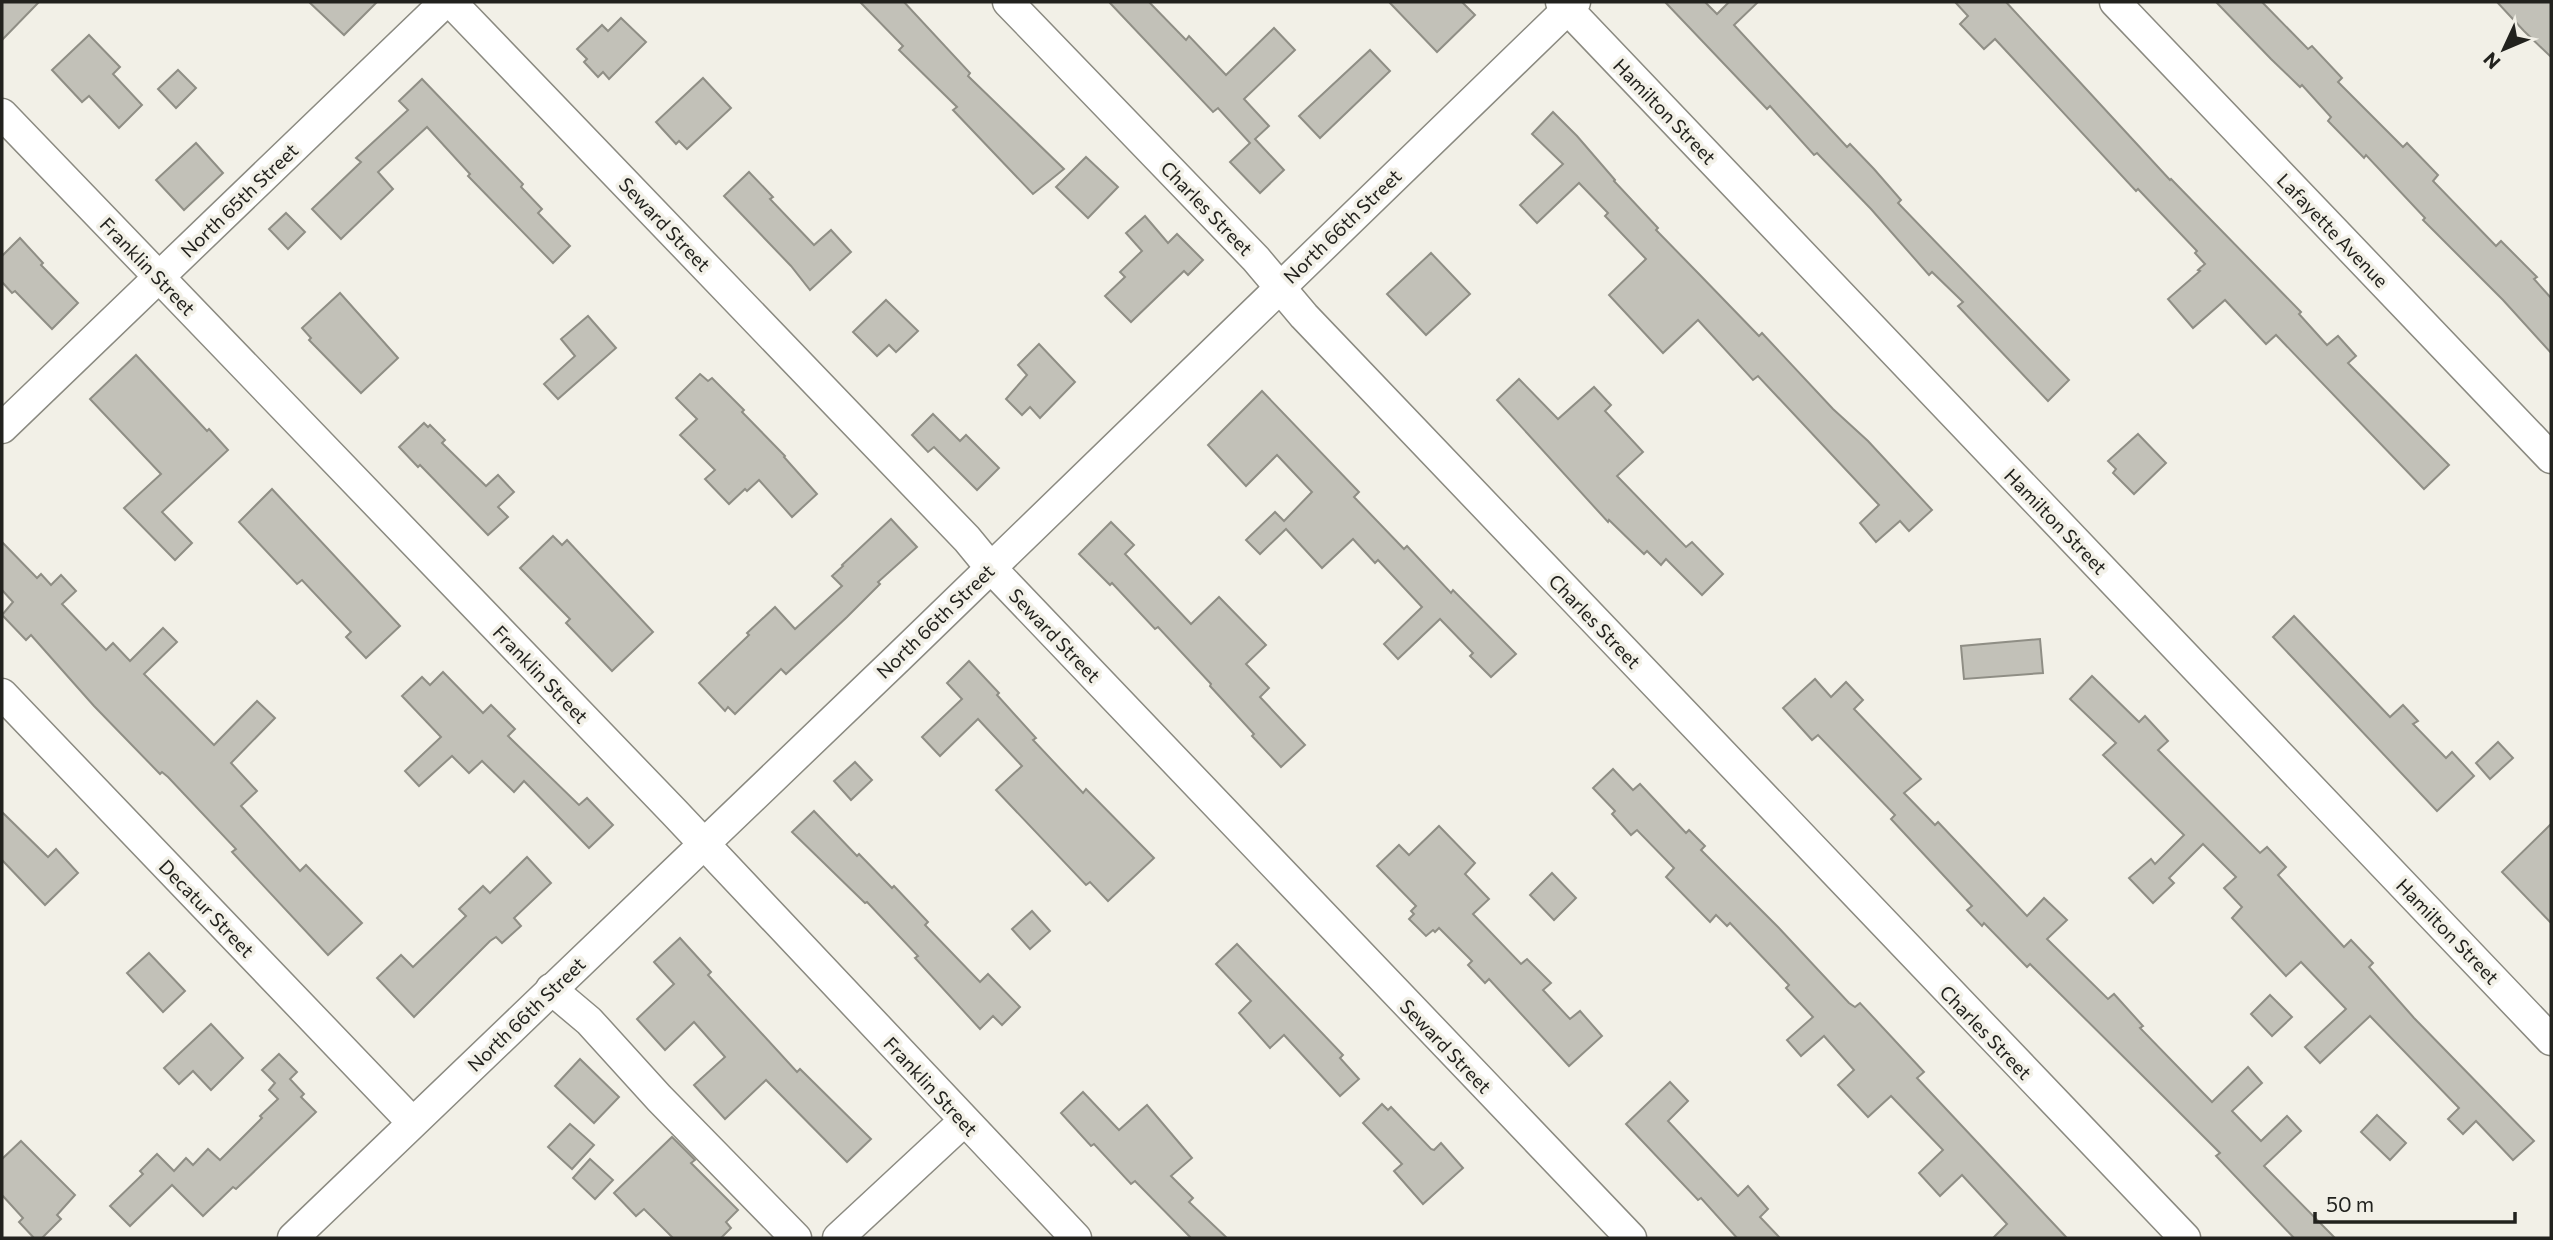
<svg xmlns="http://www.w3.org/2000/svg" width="2553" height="1240" font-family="Commissioner,sans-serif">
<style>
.building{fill:#c2c1b8;stroke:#8f8e85;stroke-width:2}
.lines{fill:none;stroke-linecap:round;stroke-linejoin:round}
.minor-casing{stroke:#8b8a81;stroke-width:33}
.minor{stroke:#fff;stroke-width:30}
.labels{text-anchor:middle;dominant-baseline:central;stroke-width:7;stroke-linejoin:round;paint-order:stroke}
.street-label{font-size:19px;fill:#22221e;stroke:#f2f0e7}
</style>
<rect width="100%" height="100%" fill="#f2f0e7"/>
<!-- building -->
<g class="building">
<polygon points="2,2 39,2 2,40"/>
<polygon points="309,2 377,2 344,35"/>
<polygon points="860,2 904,2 970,73 968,76 1064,169 1033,194 953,110 957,107 899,50 903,46"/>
<polygon points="1109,2 1149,2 1186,40 1189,36 1226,75 1274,28 1295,50 1244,99 1269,126 1255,139 1284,170 1260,193 1230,162 1250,143 1218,108 1213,112"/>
<polygon points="1389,2 1462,2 1475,15 1437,52"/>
<polygon points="1665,2 1705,2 1717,14 1729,2 1758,2 1734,25 1847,147 1850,144 1874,169 1901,200 1898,203 2069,380 2048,401 1958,306 1963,302 1932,272 1929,275 1871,209 1817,153 1814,155 1770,106 1767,109"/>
<polygon points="1955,2 2006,2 2170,180 2171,179 2301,312 2299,314 2327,345 2338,336 2356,356 2348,363 2449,465 2424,489 2276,335 2266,344 2225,300 2193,328 2168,299 2200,271 2198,270 2205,264 2195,253 2197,251 2138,189 2136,191 1995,39 1984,49 1960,24 1968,16"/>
<polygon points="2216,2 2262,2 2308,49 2312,46 2342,78 2338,82 2403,147 2407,143 2438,175 2433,181 2496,246 2501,241 2537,277 2534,279 2551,298 2551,353 2503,300 2423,220 2425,218 2366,155 2364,158 2328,121 2331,117 2302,85 2300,87 2271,59"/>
<polygon points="2497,2 2551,2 2551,57 2524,31"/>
<polygon points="621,18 646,42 609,79 603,72 598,77 584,62 587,59 577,49 602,25 608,31"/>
<polygon points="89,35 120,67 113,74 142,105 119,128 89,96 82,102 52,70"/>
<polygon points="1370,50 1390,71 1320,138 1299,116"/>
<polygon points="178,70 196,88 176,108 158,89"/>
<polygon points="703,78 731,108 687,149 679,141 676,144 656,122"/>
<polygon points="422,79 523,184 521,187 542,209 538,213 570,246 553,263 468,176 470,174 427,127 378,172 393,189 341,239 312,209 361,162 356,158 408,110 399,101"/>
<polygon points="1553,112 1577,136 1615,180 1614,181 1658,228 1656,230 1698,273 1759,336 1762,333 1833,409 1868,441 1932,510 1909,531 1900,521 1876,542 1860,523 1879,505 1758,376 1753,380 1698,320 1663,353 1609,295 1646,259 1605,216 1608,213 1579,183 1537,223 1520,205 1563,164 1532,134"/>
<polygon points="196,143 223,173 184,210 156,180"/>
<polygon points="1086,157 1118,187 1088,218 1056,187"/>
<polygon points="749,172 773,197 770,199 814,245 831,230 851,252 810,290 791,266 724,196"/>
<polygon points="286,213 305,232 288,249 269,229"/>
<polygon points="1145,216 1168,243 1177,234 1203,260 1188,275 1184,271 1131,322 1105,296 1125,277 1120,272 1142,251 1126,233"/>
<polygon points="20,238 43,263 41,265 78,303 52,329 15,291 12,293 2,282 2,256"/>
<polygon points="1431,253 1470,294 1426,335 1387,294"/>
<polygon points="340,293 398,358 361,393 309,340 311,338 302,328"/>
<polygon points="886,300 918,331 896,352 889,345 877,356 853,332"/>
<polygon points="588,316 616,348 558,399 544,384 575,356 561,339"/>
<polygon points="1039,344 1075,382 1040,418 1030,407 1022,415 1006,399 1027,375 1018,365"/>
<polygon points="136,355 207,431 209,429 228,450 162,512 192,543 175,560 124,508 161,474 90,399"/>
<polygon points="700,374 708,381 712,378 744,410 742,412 785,456 784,457 817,494 792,517 759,480 747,491 745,489 729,504 705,479 715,470 680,435 697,419 676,398"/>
<polygon points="1519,379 1558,419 1594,387 1611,405 1605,411 1643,452 1617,476 1686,547 1692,542 1723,574 1702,595 1666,559 1661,565 1647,551 1644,554 1609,520 1608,522 1497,400"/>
<polygon points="1262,391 1359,492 1354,497 1404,549 1407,546 1451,593 1453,590 1516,654 1491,677 1470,656 1473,653 1440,619 1398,659 1384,644 1422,607 1378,560 1375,563 1353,539 1322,568 1286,529 1260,554 1246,540 1275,512 1284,521 1312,492 1277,455 1246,486 1208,445"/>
<polygon points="933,414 960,441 966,435 999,468 977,490 934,447 928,452 912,435"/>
<polygon points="424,423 428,427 430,425 445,440 442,443 486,486 498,475 514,492 498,507 508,517 488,535 420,465 418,467 399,447"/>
<polygon points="2138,434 2166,463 2134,494 2113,473 2116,469 2108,461"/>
<polygon points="272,489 400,626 366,658 346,637 351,632 302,580 297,584 239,522"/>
<polygon points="891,519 917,547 878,582 880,584 847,617 786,674 781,669 735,714 728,707 725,711 699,683 749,635 747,633 775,607 795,629 842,586 832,576 843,566 842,565"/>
<polygon points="1111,522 1134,545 1125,554 1191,624 1219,597 1266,645 1246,664 1269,688 1260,697 1305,745 1281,767 1252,736 1254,734 1210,686 1211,684 1158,627 1155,629 1112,583 1110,585 1079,554"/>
<polygon points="553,536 562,545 567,540 653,632 612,671 566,623 570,619 520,568"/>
<polygon points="2,542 37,578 41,574 51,585 61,575 76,591 62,604 106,650 113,643 130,661 163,628 177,642 144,674 214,745 257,701 275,718 231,763 257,791 241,806 300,871 306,865 362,923 328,955 232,852 236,849 168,777 162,772 160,774 94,706 31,635 26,640 2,615 13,602 2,590"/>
<polygon points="2294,616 2390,717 2403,705 2418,721 2413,724 2446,758 2452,752 2474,776 2437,811 2273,637"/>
<polygon points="2040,639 2043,673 1964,679 1961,646"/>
<polygon points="969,661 999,693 997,695 1036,738 1033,740 1083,793 1086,789 1154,858 1108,901 1090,882 1086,885 996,790 1022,766 978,719 940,756 922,737 962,699 947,683"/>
<polygon points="443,672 483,713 491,705 515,729 508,736 579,805 587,798 613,825 589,848 524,781 514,792 482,761 469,773 452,756 419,786 405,771 441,737 402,696 422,677 430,685"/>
<polygon points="2092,676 2139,722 2145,716 2168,741 2158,750 2260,853 2267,847 2286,867 2278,875 2344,947 2351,940 2373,963 2369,967 2414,1018 2534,1141 2513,1160 2476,1121 2463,1134 2448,1119 2459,1108 2370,1016 2320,1063 2305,1047 2346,1009 2301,962 2286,976 2232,918 2242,907 2224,888 2236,877 2203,844 2169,878 2174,883 2153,903 2129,878 2151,859 2155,864 2184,835 2103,755 2116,743 2070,699"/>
<polygon points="1815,679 1831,697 1846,682 1863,700 1854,709 1921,779 1904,793 1935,825 1938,822 2027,916 2044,898 2067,920 2047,939 2108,999 2114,994 2143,1026 2140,1028 2212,1102 2248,1067 2262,1083 2232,1111 2261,1141 2287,1116 2301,1131 2264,1166 2335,1238 2294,1238 2216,1156 2220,1153 2167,1100 2030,964 2027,967 1984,923 1982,926 1967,910 1972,906 1891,819 1895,815 1818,735 1812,740 1783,708"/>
<polygon points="2498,742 2513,758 2490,779 2476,763"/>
<polygon points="855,762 872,780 851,800 834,781"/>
<polygon points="1613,769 1633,790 1640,784 1686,833 1689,830 1705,846 1701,850 1778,927 1849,1003 1855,1007 1860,1003 1924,1072 1917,1078 2067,1238 1993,1238 2007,1224 1962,1175 1940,1196 1919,1173 1943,1150 1891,1096 1868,1117 1838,1085 1854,1070 1824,1036 1801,1056 1787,1040 1813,1017 1786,988 1789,985 1730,923 1727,926 1716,915 1710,922 1666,877 1674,868 1637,830 1631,835 1612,814 1615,811 1593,788"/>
<polygon points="814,811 857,856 859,854 892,888 894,886 928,922 925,925 980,982 988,974 1020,1007 1002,1025 993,1016 980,1029 915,958 918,956 867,902 865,903 792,832"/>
<polygon points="2,812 48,857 56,849 78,873 45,905 2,860"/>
<polygon points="2551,824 2551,923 2502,872"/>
<polygon points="1439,826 1475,863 1465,874 1489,899 1473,914 1521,964 1527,959 1551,983 1543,990 1570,1019 1580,1011 1602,1036 1569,1066 1489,979 1485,983 1468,965 1472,961 1439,928 1435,932 1433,930 1426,936 1409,919 1414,914 1411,911 1416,906 1377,866 1399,845 1409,855"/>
<polygon points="527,857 551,883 514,918 521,926 502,943 496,937 490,941 414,1017 377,978 401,955 413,967 466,916 459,909 483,886 490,893"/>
<polygon points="1552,873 1576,898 1554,920 1530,895"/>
<polygon points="1032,911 1050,931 1030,949 1012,929"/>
<polygon points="680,938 711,972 708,975 797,1072 800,1069 871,1139 847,1162 766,1080 725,1119 694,1085 725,1057 694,1022 665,1050 637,1019 674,984 654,962"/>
<polygon points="1237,944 1343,1055 1340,1058 1359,1079 1340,1096 1284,1035 1270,1048 1239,1013 1251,1001 1216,964"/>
<polygon points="149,953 185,991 163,1012 127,973"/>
<polygon points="2270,995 2292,1017 2272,1036 2251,1014"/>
<polygon points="211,1024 243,1058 211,1090 193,1071 179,1084 164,1068"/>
<polygon points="279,1054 297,1072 290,1079 304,1094 301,1097 316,1112 236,1189 233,1187 203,1216 172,1185 130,1226 110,1206 143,1174 140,1171 157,1154 174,1171 186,1158 193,1165 208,1149 220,1160 262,1118 260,1116 278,1099 269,1090 275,1083 262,1070"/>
<polygon points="580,1059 619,1097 594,1123 555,1086"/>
<polygon points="1670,1082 1688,1101 1668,1121 1738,1196 1748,1186 1768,1209 1760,1217 1780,1238 1737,1238 1701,1198 1698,1200 1626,1124"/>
<polygon points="1083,1092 1119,1130 1147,1105 1192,1158 1171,1176 1193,1198 1189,1202 1227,1238 1191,1238 1135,1181 1131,1184 1094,1144 1091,1146 1061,1113"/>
<polygon points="1382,1104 1388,1110 1391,1107 1431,1149 1434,1150 1441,1143 1463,1168 1423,1204 1394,1171 1402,1164 1363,1123"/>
<polygon points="2377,1115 2406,1143 2390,1160 2361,1132"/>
<polygon points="570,1124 594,1145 572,1169 548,1147"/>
<polygon points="672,1137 695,1160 691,1163 738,1210 726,1222 731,1228 721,1238 673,1238 644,1209 636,1216 614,1193"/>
<polygon points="21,1141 75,1195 57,1215 61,1219 42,1238 34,1238 19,1222 23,1218 2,1195 2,1159"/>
<polygon points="590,1159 613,1180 595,1199 573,1178"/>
</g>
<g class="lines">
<!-- minor casing -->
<g class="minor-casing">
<g id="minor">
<polyline points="451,2 967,539 990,567 1631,1238"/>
<polyline points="1008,2 1256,259 1304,316 2185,1238"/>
<polyline points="1561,2 2551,1040"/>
<polyline points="2115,2 2551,458"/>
<polyline points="2,114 674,812 1076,1238"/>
<polyline points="2,428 445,2"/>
<polyline points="2,694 412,1122"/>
<polyline points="551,989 589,1021 659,1098 796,1238"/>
<polyline points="293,1238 899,657 1575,2"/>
<polyline points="838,1238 964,1121"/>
</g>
</g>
<!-- minor -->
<use href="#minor" class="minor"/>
</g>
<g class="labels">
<!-- street labels -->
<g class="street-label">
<text transform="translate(1665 111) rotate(46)">Hamilton Street</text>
<text transform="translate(239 200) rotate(-44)">North 65th Street</text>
<text transform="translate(1207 208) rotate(46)">Charles Street</text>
<text transform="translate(665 224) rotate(46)">Seward Street</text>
<text transform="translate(1342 226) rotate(-44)">North 66th Street</text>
<text transform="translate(2333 230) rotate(46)">Lafayette Avenue</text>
<text transform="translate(148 266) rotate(46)">Franklin Street</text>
<text transform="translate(2056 521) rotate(46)">Hamilton Street</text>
<text transform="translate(935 621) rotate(-44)">North 66th Street</text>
<text transform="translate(1595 621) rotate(46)">Charles Street</text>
<text transform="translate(1055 635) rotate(46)">Seward Street</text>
<text transform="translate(541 674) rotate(46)">Franklin Street</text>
<text transform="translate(207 908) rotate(46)">Decatur Street</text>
<text transform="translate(2448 931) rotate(46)">Hamilton Street</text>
<text transform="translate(526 1014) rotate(-44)">North 66th Street</text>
<text transform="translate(1986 1032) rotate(46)">Charles Street</text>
<text transform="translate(1446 1046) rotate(46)">Seward Street</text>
<text transform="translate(931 1086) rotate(47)">Franklin Street</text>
</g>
</g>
<!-- border -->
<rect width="2553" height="1240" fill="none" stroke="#22221e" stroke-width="7"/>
<!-- north arrow -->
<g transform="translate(2504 49) rotate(226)" stroke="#f2f0e7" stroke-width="5" paint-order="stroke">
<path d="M0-5L12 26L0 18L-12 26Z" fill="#22221e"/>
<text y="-10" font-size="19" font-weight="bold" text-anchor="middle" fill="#22221e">N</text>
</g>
<!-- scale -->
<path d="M2315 1212v10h200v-10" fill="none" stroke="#22221e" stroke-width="3.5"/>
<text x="2326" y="1212" font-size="21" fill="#22221e" stroke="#f2f0e7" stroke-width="5" paint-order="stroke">50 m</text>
</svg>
